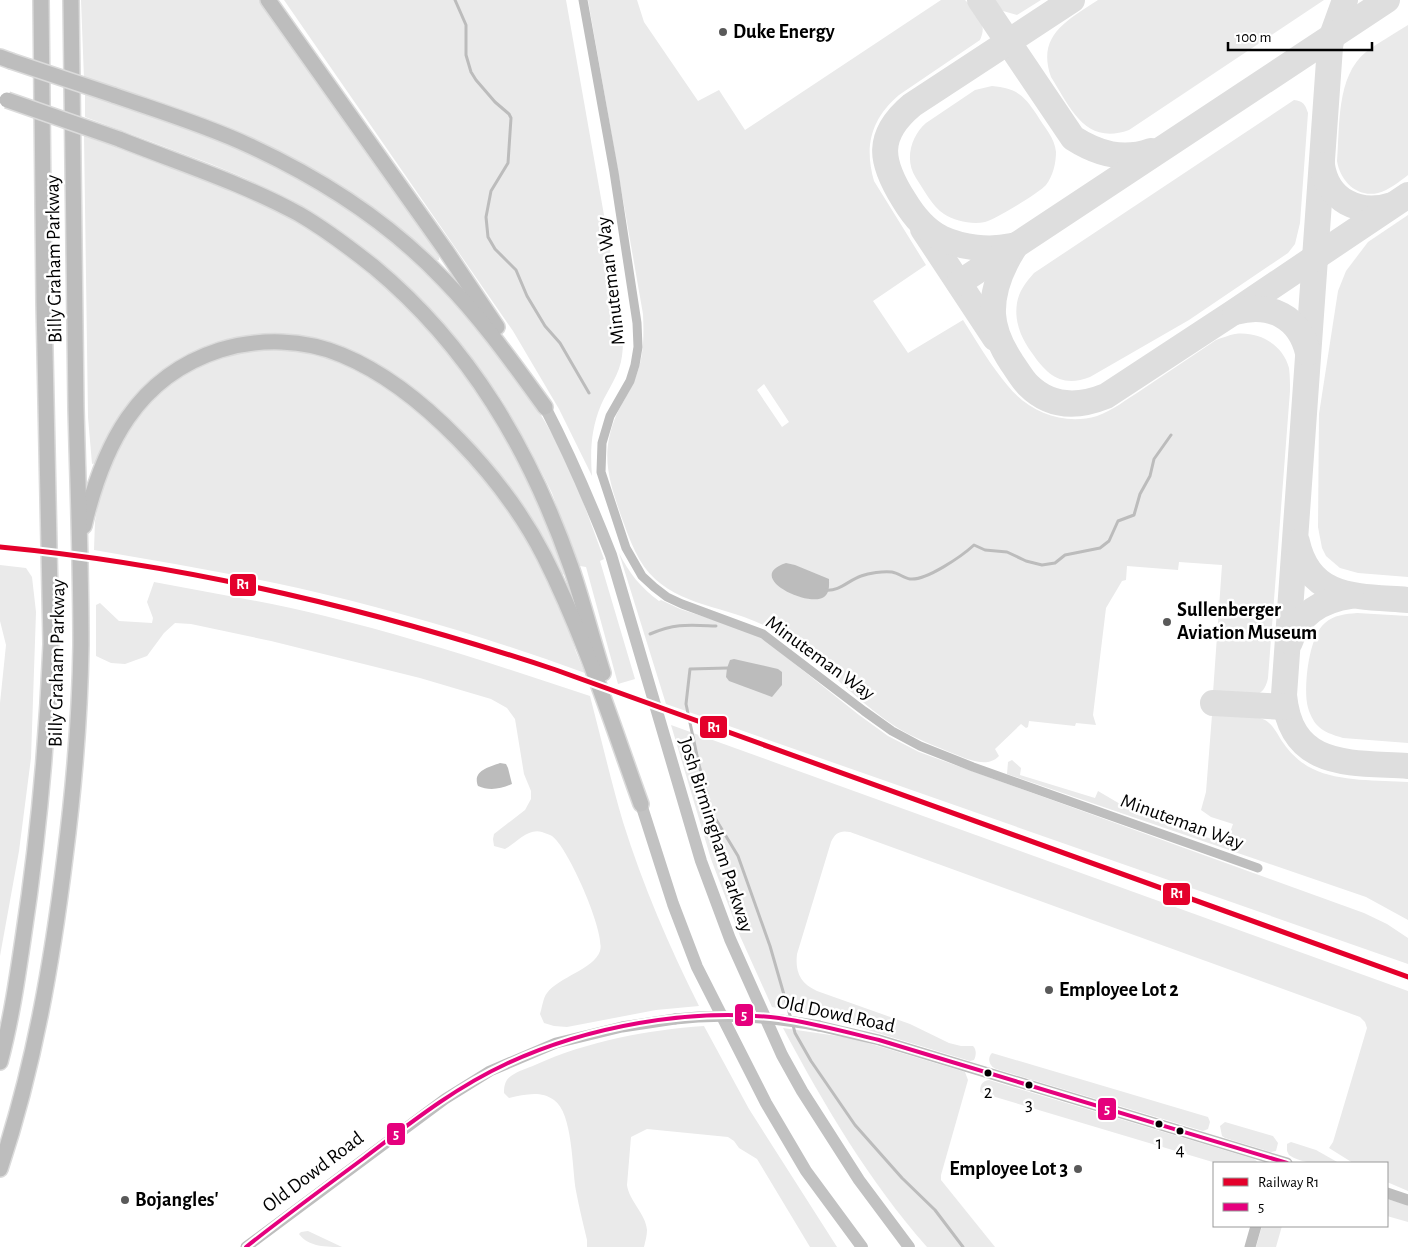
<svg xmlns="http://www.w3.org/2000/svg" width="1408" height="1247" font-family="'Alegreya Sans',sans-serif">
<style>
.green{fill:#eaeaea;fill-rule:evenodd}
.water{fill:#bcbcbc}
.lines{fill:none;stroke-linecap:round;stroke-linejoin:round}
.stream{stroke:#bcbcbc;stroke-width:3}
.taxiway{stroke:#dedede;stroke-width:26}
.trunk-casing{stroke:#dbdbdb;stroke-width:18}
.minor{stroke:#bebebe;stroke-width:9}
.tertiary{stroke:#bebebe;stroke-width:11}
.secondary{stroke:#c2c2c2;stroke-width:12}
.trunk{stroke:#bdbdbd;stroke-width:15}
.trunk-bridge-casing{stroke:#dbdbdb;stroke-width:18;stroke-linecap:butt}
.tertiary-bridge{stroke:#bebebe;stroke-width:11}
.trunk-bridge{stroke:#bdbdbd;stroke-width:15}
.bus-1-casing{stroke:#fff;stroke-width:8}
.bus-1{stroke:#e5007d;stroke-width:4}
.rail-1-casing{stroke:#fff;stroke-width:9}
.rail-1{stroke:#e4002b;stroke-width:5}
.poi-dot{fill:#595959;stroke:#fff;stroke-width:2}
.bus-dot{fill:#000;stroke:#fff;stroke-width:2}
.labels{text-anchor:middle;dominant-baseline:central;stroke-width:5;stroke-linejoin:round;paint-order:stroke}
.bus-label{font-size:19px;fill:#000;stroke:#fff}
.poi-label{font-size:20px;font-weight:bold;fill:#000;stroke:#fff;text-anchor:start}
.street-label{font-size:20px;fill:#000;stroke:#fff}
.line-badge{stroke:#fff;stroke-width:2}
.badge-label{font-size:14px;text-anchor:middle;font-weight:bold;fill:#fff}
</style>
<rect width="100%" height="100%" fill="#fff"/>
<!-- green -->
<g class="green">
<polygon points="81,0 262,0 423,230 439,257 439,260 434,261 312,172 84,79"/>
<path d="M284,0H566L622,317C622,329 624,343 622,356C620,374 608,389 601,405C591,429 590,451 592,476L559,409L513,331Z"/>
<path d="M588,0H637L644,22L698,101L719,90L745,130L941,0H965C977,11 988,24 980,40L899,95C871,119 864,146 874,181L926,265L873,301L908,353L963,320C977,342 991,366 1008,386C1029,412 1064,426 1097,416C1112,411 1127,399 1140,391C1165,374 1191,357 1216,340C1222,338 1229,335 1235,334C1258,331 1283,344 1289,368C1290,376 1290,384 1290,391L1268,678C1267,683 1265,689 1261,692C1251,699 1225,693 1213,693L1222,565L1179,562L1178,570L1127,566L1126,580L1122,581L1106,608L1093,715L1096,725L1076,723L1075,726L1029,721L1028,727L1026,728L1021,724L995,749L999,756C988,768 970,760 957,755C935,746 913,738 893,725C866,707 842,683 817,662C808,655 800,647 791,641C776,631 761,623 744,617C700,602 657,598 635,551C629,539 625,526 620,513C609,480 601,456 614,421C619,407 628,395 634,381C644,359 644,337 643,314ZM764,384L789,422L782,427L757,390Z"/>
<polygon points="992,0 1041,0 1017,15 1003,11"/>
<path d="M1098,0H1324L1129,130C1085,146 1070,107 1051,77C1036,35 1068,20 1098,0Z"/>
<path d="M1408,25V175C1399,182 1389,190 1378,193C1356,198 1340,180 1337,161C1340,127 1336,76 1366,52C1379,42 1394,34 1408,25Z"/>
<path d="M992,86C1016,88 1024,95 1037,115C1044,127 1055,138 1056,152C1056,163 1053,176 1046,185C1040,192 995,220 985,222C972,225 955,221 944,214C932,206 924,190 916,178C904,160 911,136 926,123L975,90Z"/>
<polygon points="85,93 208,135 277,165 335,199 392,240 463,307 529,395 554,437 578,488 604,559 600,561 635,679 618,684 586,567 580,566 577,563 552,493 531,451 502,400 466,350 408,288 308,212 275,193 245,178 211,164 85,117"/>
<path d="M1294,100C1303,101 1305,104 1308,113L1300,223L1295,244L1288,253L1189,320L1090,377C1062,388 1047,375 1032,353C1021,338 1014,321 1017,303C1019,291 1026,282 1034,273Z"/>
<polygon points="84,135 136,152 261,201 299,223 331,245 368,273 398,299 427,328 454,359 482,396 524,468 566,573 559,577 440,414 301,339 182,362 97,463 92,464 88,417"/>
<polygon points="1408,215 1408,577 1358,573 1340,568 1326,556 1322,548 1318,527 1319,414 1338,291 1346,271 1368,242"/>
<path d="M254,349H288L319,354L351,365L409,403L468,458L503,502L540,561L568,627L576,652L585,673C492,639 395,610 298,588C231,573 162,562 94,550L95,521L104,476L125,429L160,390L192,369L223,356Z"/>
<path d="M619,553C629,573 641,588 659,601L661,600L680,609L741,629L761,637L859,715L888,736L919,752L1364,913L1387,924L1408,938V964L666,704Z"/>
<polygon points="0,565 26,568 32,577 36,612 31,758 19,851 0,956 0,703 6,645 0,621"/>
<path d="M154,582C211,593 269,602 325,616C415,638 503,667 590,696C601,738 611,781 623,822C643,886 669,946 699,1006L656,1010L567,1027L554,1026L544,1023L540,1014C542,1008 543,998 547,993C559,977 594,969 600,951C606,933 568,847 552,836C550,835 545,833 542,832C527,828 517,843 505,849L494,846L493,839L494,834L525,810L531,799V791L524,774L515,719L507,708L491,699L420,678L271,641L191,624L175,623L164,633L147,656L125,664L111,663L96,656V605L100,603L119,621L152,623L153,618L147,602Z"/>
<path d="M1357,613L1408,616V743L1343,738C1333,735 1323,732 1316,724C1312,719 1308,710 1307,703C1304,683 1309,636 1325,623C1334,615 1345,614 1357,613Z"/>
<path d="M1212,715C1226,716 1253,713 1265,720C1274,725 1278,736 1284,744C1291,754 1302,764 1313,769C1339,782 1379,780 1408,782V920L1366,897L1007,774L1008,762L1012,760L1021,768L1020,775L1095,798L1098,791L1132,811L1155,820L1180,826L1183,819L1185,823L1183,829L1226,844L1233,824L1211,817L1201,810L1206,792Z"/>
<path d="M671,725L1408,991V1191L1387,1182V1163H1353L1329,1148L1333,1142L1367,1028L1365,1022L1360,1017L850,832C840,830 835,833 831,842L797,954C795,972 800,983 817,991L910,1024L949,1043L961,1046H973C977,1050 976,1056 974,1060L970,1061L822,1016L772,1007L740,936L711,859Z"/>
<path d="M704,1026L749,1109L837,1247H810L757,1159L739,1148L734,1141L728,1137L647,1129L631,1137L627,1185C629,1201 646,1214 647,1230C647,1236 645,1242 644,1247H587V1240C583,1223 579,1207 576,1191C572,1169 573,1113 554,1100C540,1090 524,1095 509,1098L504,1093C504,1086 505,1080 511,1076C518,1071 528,1068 535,1065C588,1041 647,1030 704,1026Z"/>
<path d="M783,1028L851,1038L965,1072L968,1080L941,1175V1180L995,1247H927C869,1181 824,1105 783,1028Z"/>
<path d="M992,1053L1208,1117L1210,1122L1208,1129L1203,1131L996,1069C989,1066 987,1058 992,1053Z"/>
<path d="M989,1080L1254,1159L1259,1163H1216L982,1093L980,1092C980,1085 982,1081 989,1080Z"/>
<polygon points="1225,1122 1273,1136 1278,1143 1276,1151 1271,1152 1225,1138 1222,1136 1220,1126"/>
<path d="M1291,1142L1316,1150L1339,1163C1322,1163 1304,1165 1289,1155L1287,1151V1144Z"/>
<polygon points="1387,1199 1408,1205 1408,1222 1387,1216"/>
<polygon points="1262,1226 1282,1226 1276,1247 1256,1247"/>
<path d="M308,1231L342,1247C327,1247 308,1247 299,1234L301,1232Z"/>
</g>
<!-- water -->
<g class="water">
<path d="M786,563L795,565L829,579C829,585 830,593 824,597C809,608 743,577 786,563Z"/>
<polygon points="734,659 778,669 782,672 782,685 772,697 729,681 726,677 727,668 730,660"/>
<path d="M500,763L506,764L508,768L512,784C501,789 489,791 478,786C472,771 489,767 500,763Z"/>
</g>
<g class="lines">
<!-- stream -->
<g class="stream">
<polyline points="455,0 466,25 466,55 471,72 476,80 495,102 509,114 511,118 508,163 491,191 486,217 488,237 495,249 516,270 527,296 545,326 560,343 589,393"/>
<path d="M825,590C839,592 849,580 861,576C869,573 883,571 892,572C898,573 904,578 910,579C926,581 962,556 974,545L985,550L1007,552L1026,561L1042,565L1055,563L1065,555L1100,548L1109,541L1118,521L1134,515L1140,494L1150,476L1154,459L1171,435"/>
<path d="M650,634C676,623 689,625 716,626"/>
<polyline points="727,668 690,669 686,704 699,765 712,813 738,856 770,946 791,1019"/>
<polyline points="793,1025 795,1033 811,1061 855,1125 902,1178 935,1210 963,1247"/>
</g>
<!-- taxiway -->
<g class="taxiway">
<path d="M980,0L1073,138C1098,154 1123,161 1151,151"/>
<path d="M1345,0L1332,36L1330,47L1284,695C1291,770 1351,762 1408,766"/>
<path d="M1322,165C1327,200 1359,216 1392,205"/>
<polyline points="923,229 995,338"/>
<path d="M1016,245C1003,265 992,289 993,314C994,332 1002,348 1012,363C1017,370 1022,379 1028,385C1051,408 1079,407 1106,396L1234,312L1408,195"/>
<path d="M1012,246C989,251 963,248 941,238C925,230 913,215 904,200C880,162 875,136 912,105L1072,0"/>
<polyline points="959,283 1387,0"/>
<path d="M1235,312C1270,302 1300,317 1308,353"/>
<path d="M1297,542C1310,601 1359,596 1408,600"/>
<path d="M1290,642C1299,613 1323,600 1351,596"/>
<polyline points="1213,703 1285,707"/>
</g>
<!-- trunk casing -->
<g class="trunk-casing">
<g id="trunk">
<polyline points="268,0 446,251 497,327"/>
<polyline points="0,57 11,61"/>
<path d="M113,95C159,111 205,125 248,145C320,178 389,222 444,280C482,319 513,363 545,407"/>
<path d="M119,139C179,163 242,183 299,214C325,229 350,248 374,267C470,347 530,450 571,567C583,602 592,638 603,673"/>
<path d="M84,526C103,446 136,377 220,350C259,338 304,339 342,355C422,388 505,480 544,556C584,635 611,721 641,804"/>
<path d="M0,1062C11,1021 17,980 23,939C38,841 47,743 51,644L44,303L41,0"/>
<path d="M0,1169C34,1067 52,963 65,857C74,787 80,715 81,645C81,566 78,487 76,408C74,272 73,136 71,0"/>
</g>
</g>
<!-- minor -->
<polyline class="minor" points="583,0 614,172 637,323 638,347 635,365 630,381 610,416 602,443 601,472 626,548 642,576 654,587 667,597 682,604 763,634 864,711 892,731 920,746 973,767 1258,868"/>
<!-- tertiary -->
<g class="tertiary">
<polyline points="819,1026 879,1040 1287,1163"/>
<polyline points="1387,1193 1408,1200"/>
<polyline points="246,1247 445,1099 490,1071 556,1043 622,1027 675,1019"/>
<polyline points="1250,1247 1256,1226"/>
</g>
<!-- secondary -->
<g class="secondary">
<path d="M545,407C570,455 591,504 611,555L701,861L730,939L782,1055L802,1091L859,1180L909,1247"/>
<polyline points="641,804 673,904 697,967 766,1103 806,1171 862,1247"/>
</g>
<!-- trunk -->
<use href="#trunk" class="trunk"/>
<!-- trunk-bridge casing -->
<g class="trunk-bridge-casing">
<g id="trunk-bridge">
<polyline points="11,61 113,95"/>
<polyline points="7,100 119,139"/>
</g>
</g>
<!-- tertiary-bridge -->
<path class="tertiary-bridge" d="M675,1019C724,1013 771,1017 819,1026"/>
<!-- trunk-bridge -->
<use href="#trunk-bridge" class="trunk-bridge"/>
<!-- bus-1 casing -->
<g class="bus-1-casing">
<path id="bus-1" d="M246,1247C285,1216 325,1187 364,1158C409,1124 454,1088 506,1064C585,1027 691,1007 779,1018C813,1023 846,1032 879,1040L1287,1163"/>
</g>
<!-- bus-1 -->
<use href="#bus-1" class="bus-1"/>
<!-- rail-1 casing -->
<g class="rail-1-casing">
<path id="rail-1" d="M0,547C190,565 375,610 556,670L1408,977"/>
</g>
<!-- rail-1 -->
<use href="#rail-1" class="rail-1"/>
</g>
<!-- markers -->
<g class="poi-dot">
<circle cx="723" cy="32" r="5"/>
<circle cx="1167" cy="622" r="5"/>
<circle cx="1049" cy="990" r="5"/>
<circle cx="1078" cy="1169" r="5"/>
<circle cx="125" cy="1200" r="5"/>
</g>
<g class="bus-dot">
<circle cx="988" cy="1073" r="4.5"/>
<circle cx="1029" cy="1085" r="4.5"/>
<circle cx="1159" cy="1124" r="4.5"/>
<circle cx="1180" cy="1131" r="4.5"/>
</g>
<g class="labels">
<!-- bus labels -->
<g class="bus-label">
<text x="988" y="1092">2</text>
<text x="1029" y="1104">3</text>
<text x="1159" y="1143">1</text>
<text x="1180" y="1150">4</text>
</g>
<!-- poi labels -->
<g class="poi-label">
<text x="733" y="32">Duke Energy</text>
<text x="1177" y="610">Sullenberger<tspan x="1177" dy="23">Aviation Museum</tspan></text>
<text x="1059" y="990">Employee Lot 2</text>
<text x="1068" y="1169" text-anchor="end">Employee Lot 3</text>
<text x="135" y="1200">Bojangles'</text>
</g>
<!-- street labels -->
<g class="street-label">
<text transform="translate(54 259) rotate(-91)">Billy Graham Parkway</text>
<text transform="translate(611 281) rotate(-97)">Minuteman Way</text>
<text transform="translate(820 658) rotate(36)">Minuteman Way</text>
<text transform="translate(57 663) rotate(-89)">Billy Graham Parkway</text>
<text transform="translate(1182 822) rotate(20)">Minuteman Way</text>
<text transform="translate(716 835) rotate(72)">Josh Birmingham Parkway</text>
<text transform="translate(836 1014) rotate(12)">Old Dowd Road</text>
<text transform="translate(313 1172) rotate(-37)">Old Dowd Road</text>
</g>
</g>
<g class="line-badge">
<rect x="229" y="573" width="28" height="24" rx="5" fill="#e4002b"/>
<rect x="699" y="715" width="29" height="24" rx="5" fill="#e4002b"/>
<rect x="1162" y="882" width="29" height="24" rx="5" fill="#e4002b"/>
<rect x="734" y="1003" width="20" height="24" rx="5" fill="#e5007d"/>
<rect x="1097" y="1097" width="20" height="24" rx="5" fill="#e5007d"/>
<rect x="386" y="1122" width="20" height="24" rx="5" fill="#e5007d"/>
</g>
<g class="badge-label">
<text x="243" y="589">R1</text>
<text x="714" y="732">R1</text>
<text x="1177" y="898">R1</text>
<text x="744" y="1020">5</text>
<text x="1107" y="1114">5</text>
<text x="396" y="1139">5</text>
</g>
<!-- legend -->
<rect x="1213" y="1162" width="175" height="65" fill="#ffffff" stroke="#999999"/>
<rect x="1223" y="1178" width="25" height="8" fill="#e4002b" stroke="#999999"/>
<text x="1258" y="1187" font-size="15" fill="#000000">Railway R1</text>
<rect x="1223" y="1203" width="25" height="8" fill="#e5007d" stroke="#999999"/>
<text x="1258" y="1212" font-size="15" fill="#000000">5</text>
<!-- scale -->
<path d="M1228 42v8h144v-8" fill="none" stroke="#000000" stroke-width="2.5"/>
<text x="1236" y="42" font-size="15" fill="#000000" stroke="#ffffff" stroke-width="4" paint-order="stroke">100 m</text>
</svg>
